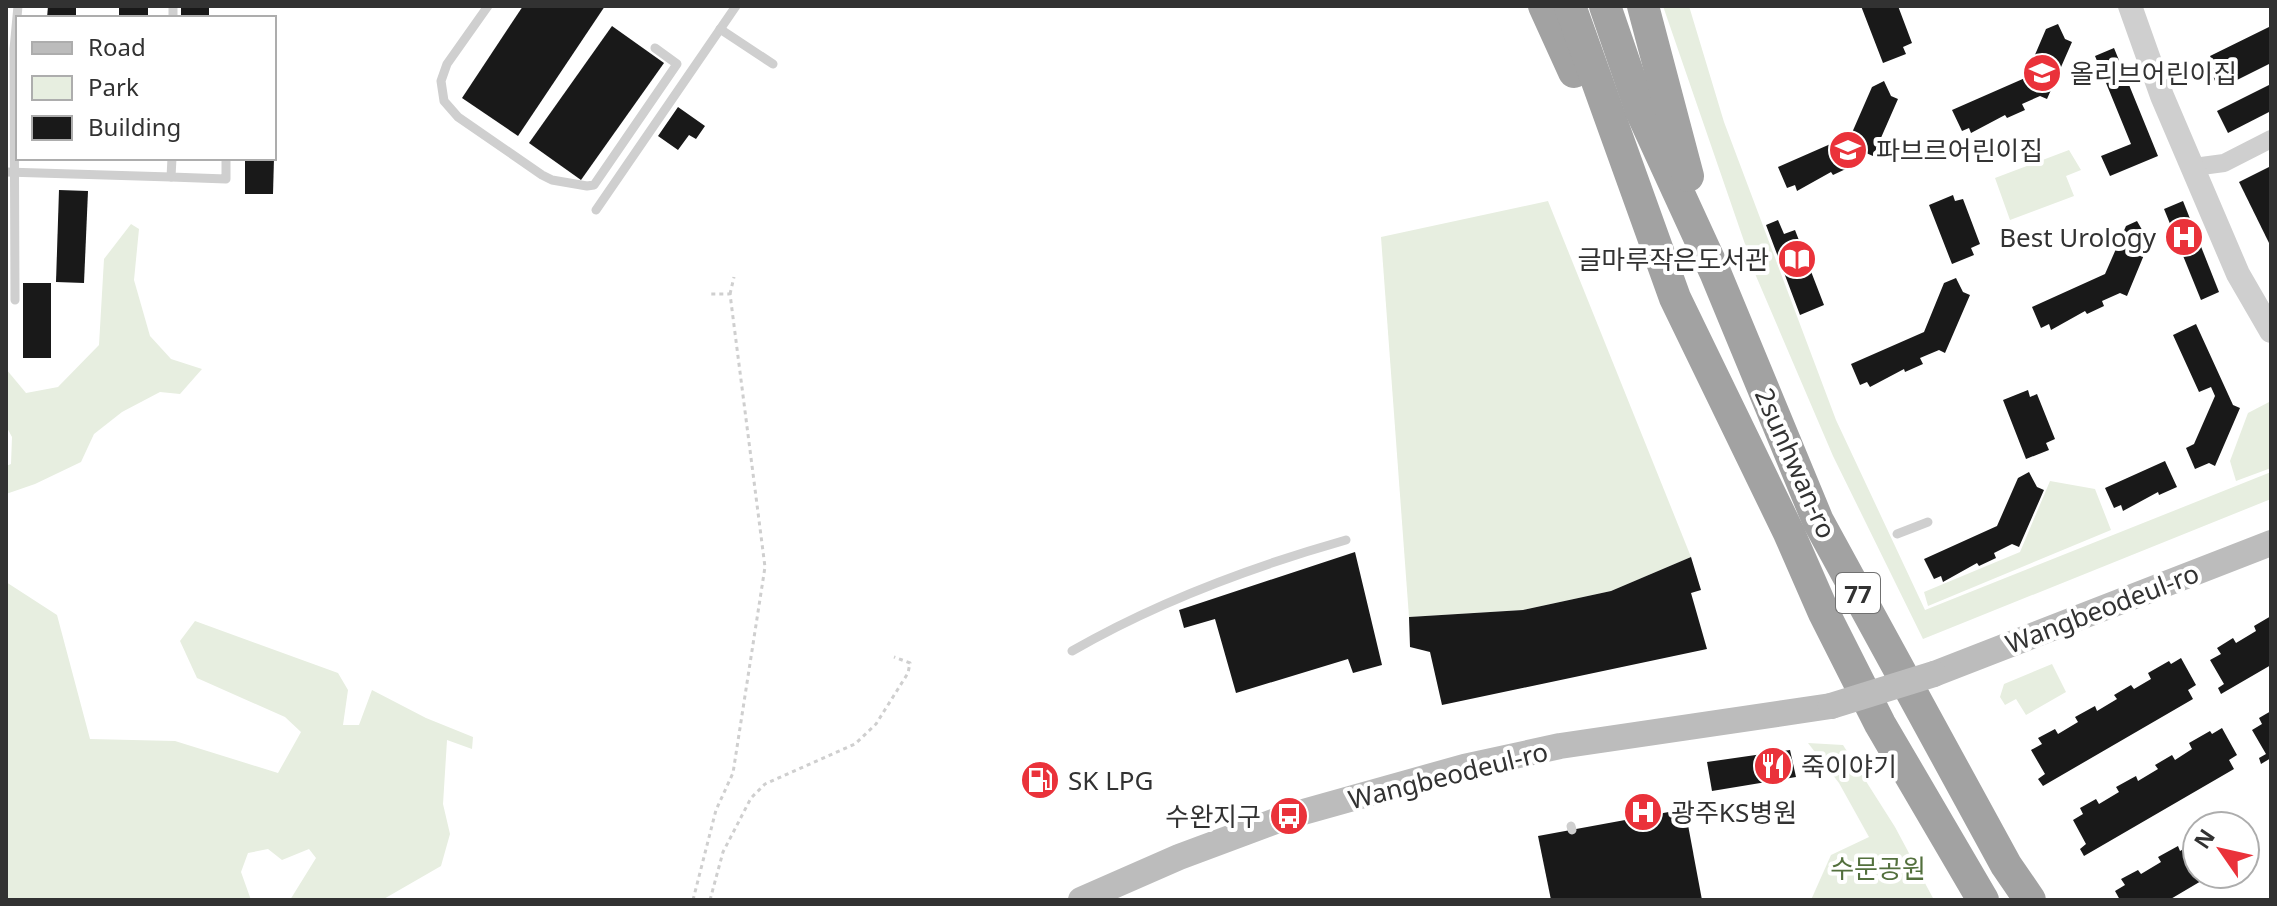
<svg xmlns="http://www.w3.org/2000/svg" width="2277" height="906" font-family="'Noto Sans','Noto Sans KR',sans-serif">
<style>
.green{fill:#e7eee0}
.building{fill:#191919}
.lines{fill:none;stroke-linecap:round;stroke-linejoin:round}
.path{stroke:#cfcfcf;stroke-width:3;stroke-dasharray:4 4;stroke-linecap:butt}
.service{stroke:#cfcfcf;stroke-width:9}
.minor{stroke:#cfcfcf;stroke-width:18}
.tertiary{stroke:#cfcfcf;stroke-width:24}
.secondary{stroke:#bcbcbc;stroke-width:26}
.trunk{stroke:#a2a2a2;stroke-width:32}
.secondary-bridge{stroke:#bcbcbc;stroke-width:26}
.labels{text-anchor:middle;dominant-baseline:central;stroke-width:8;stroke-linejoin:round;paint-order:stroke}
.shield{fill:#fff;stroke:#707070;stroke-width:2}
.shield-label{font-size:24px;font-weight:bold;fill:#323232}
.poi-label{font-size:26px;fill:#323232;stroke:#fff;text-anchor:start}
.street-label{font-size:26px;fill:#323232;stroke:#fff}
.park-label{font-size:26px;fill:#53703d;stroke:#fff}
</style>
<rect width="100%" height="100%" fill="#fff"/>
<!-- green -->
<g class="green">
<polygon points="1663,6 1689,6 1724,122 1836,420 1925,610 2271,472 2271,499 1923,639 1833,456 1756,276"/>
<polygon points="2069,150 2081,170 2066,176 2074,196 2010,220 1995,178"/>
<polygon points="1548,201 1691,557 1611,591 1523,610 1409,617 1381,237"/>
<polygon points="131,224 139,229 134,280 150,336 171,359 202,369 180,394 160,392 122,412 94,434 81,462 35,484 6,494 6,466 11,464 12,437 6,426 6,369 26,393 58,387 99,345 104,259"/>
<polygon points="2271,401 2271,468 2236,481 2230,461 2248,413"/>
<polygon points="2050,481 2095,489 2111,530 1928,606 1924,592 2020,552"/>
<polygon points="6,582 57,615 90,739 175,741 278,773 301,732 285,717 197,678 180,641 195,621 338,673 348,690 343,725 359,725 372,690 426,718 473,737 472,749 447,740 443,804 450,834 441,866 382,900 290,900 316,858 309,849 282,860 268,849 248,853 241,872 251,900 6,900"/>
<polygon points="2052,664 2066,692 2026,715 2016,699 2005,705 2000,697 2004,684"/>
<polygon points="1808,743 1843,745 1895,827 1934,900 1811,900 1831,855 1869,837 1839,783"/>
</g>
<!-- building -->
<g class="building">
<polygon points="48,6 76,6 76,18 47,18"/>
<rect x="119" y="6" width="29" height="12"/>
<rect x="181" y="6" width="28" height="12"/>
<polygon points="523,6 605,6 518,136 462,98"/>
<polygon points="1861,6 1898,6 1912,43 1903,47 1906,54 1883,63"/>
<polygon points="2058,24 2065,39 2072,42 2047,99 2040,96 2022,104 2025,110 2007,118 2005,115 1971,133 1969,128 1962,131 1952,110 2025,78 2046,29"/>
<polygon points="612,26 664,63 581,180 529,143"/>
<polygon points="2271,26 2271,63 2219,89 2206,63 2212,60 2210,56"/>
<polygon points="2114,48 2158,156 2110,176 2101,156 2131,144 2095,56"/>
<polygon points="1884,81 1891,96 1898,99 1873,156 1866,153 1848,161 1850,167 1833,175 1831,172 1797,191 1795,185 1787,188 1778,167 1851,135 1872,87"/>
<polygon points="2271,84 2271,111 2228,133 2217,111"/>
<polygon points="678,107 705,126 696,139 689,135 678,150 658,136"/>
<polygon points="245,158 274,158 273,194 245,194"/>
<polygon points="2271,166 2271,247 2239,182"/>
<polygon points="59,190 88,191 84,283 56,282"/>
<polygon points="1953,195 1955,201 1963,199 1980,244 1971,248 1974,255 1952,264 1929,205"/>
<polygon points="2183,201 2219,292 2201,300 2164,209"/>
<polygon points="1778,220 1784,234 1795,230 1824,305 1800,315 1766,225"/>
<polygon points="2137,221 2145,235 2151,238 2127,296 2120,293 2102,301 2104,306 2087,314 2085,311 2051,330 2049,324 2041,328 2032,307 2105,274 2126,226"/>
<polygon points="1956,278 1963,292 1970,295 1945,353 1939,350 1920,358 1923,364 1905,372 1904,369 1870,387 1867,382 1860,385 1851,364 1924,332 1944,283"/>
<rect x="23" y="283" width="28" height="75"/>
<polygon points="2196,324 2233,405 2240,408 2215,466 2209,463 2195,469 2186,448 2194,444 2215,396 2211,387 2199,392 2173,335"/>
<polygon points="2028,390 2030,397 2037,394 2055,439 2046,443 2049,450 2026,459 2003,400"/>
<polygon points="2165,461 2177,487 2159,495 2158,492 2123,511 2121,505 2114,508 2105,488"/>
<polygon points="2029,472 2037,487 2044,490 2019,547 2012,544 1994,553 1996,558 1979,566 1977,563 1943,582 1941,576 1934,579 1924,559 1997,526 2018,478"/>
<polygon points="1355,552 1382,665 1353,673 1348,659 1236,693 1215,619 1184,628 1179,610"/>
<polygon points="1691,557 1701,590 1691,593 1707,649 1442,705 1430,652 1410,647 1409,617 1523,610 1611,591"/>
<polygon points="2271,616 2271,665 2221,694 2218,688 2224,684 2210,660 2221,654 2217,648 2233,638 2236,643 2256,631 2254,626"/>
<polygon points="2181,658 2196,685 2188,690 2193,699 2043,786 2038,779 2045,774 2031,750 2042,744 2038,738 2055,729 2058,734 2078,722 2075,717 2095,706 2097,711 2117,699 2114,695 2131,685 2134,689 2151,679 2148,673 2169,661 2171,664"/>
<polygon points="2271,711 2271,758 2261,764 2259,758 2266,754 2252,730 2262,724 2259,718"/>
<polygon points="2222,728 2237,755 2229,760 2234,769 2084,856 2080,849 2086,844 2073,820 2083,814 2080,808 2096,799 2099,804 2119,792 2116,787 2136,776 2138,781 2158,769 2155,765 2172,755 2175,760 2192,749 2189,743 2210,731 2212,734"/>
<polygon points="1790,750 1796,777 1712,791 1707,762"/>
<polygon points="1685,809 1702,900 1551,900 1538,836"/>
<polygon points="2197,841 2197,874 2213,874 2169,900 2120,900 2115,891 2125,885 2121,879 2138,870 2141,874 2161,862 2158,857 2178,846 2180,851"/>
</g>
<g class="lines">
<!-- path -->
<g class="path">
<polyline points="730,294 734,277"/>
<polyline points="693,900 716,810 733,773 765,567 730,294 709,294"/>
<polyline points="710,900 723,852 751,798 765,784 855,744 876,724 908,673 910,663 894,657"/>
</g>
<!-- service -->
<g class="service">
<polyline points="488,6 447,64 441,81 444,101 458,117 542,175 552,180 587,186 594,185 677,64 655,48"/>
<polyline points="173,18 173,6"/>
<polyline points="720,29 773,64"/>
<polyline points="172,158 171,177 226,179 226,158"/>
<polyline points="6,172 171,177"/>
<polyline points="596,210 736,6"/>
<polyline points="15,300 14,49 18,6"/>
<polyline points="1897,534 1928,522"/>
<path d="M1072,651C1157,602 1251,567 1346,540"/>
<polyline points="1571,826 1572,830"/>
</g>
<!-- minor -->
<polyline class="minor" points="2194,167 2224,163 2271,139"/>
<!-- tertiary -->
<polyline class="tertiary" points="2130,6 2162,96 2238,274 2271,331"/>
<!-- secondary -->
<g class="secondary">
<polyline points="1934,674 2271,543"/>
<polyline points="1081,900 1179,857 1289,816 1464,767 1560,746 1831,706"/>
</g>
<!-- trunk -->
<g class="trunk">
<polyline points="1544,6 1574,72"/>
<polyline points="1570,6 1675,298 1789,533 1824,613 1880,724 1983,900"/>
<polyline points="1605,6 1641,111 1715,272 1818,521 2006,865 2030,900"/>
<polyline points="1643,6 1688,176"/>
</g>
<!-- secondary-bridge -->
<polyline class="secondary-bridge" points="1831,706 1934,674"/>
</g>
<!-- icons -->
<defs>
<g id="school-disc" transform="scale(2)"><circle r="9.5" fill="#ea323a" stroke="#fff"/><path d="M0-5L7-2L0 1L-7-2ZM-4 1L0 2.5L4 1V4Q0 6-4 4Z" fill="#fff"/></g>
<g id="hospital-disc" transform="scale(2)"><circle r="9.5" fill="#ea323a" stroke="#fff"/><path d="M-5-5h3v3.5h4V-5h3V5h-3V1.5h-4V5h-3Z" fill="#fff"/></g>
<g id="library-disc" transform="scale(2)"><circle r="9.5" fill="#ea323a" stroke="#fff"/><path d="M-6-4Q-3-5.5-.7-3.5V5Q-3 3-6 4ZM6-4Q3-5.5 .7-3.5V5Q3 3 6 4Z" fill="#fff"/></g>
<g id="restaurant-disc" transform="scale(2)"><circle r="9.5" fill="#ea323a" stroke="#fff"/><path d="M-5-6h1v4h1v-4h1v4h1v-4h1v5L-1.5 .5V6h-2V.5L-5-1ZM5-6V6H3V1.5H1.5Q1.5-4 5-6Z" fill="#fff"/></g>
<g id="fuel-disc" transform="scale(2)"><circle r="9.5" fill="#ea323a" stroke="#fff"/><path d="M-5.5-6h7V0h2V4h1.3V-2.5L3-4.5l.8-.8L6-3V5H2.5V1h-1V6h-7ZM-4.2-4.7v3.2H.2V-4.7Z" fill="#fff"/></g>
<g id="bus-disc" transform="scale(2)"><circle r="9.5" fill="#ea323a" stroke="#fff"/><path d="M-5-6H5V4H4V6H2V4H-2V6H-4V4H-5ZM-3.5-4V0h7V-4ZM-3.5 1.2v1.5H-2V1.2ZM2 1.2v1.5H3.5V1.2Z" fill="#fff"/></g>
</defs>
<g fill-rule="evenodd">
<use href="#school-disc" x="2042" y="73"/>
<use href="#school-disc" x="1848" y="150"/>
<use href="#hospital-disc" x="2184" y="237"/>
<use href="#library-disc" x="1797" y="259"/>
<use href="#restaurant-disc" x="1773" y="766"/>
<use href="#fuel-disc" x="1040" y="780"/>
<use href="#hospital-disc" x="1643" y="812"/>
<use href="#bus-disc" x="1289" y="816"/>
</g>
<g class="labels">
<!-- shield labels -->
<rect class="shield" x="1836" y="573" width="44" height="40" rx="6"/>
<g class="shield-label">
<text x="1858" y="593">77</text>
</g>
<!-- poi labels -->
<g class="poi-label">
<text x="2070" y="73">올리브어린이집</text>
<text x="1876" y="150">파브르어린이집</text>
<text x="2156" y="237" text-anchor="end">Best Urology</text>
<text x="1769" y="259" text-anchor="end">글마루작은도서관</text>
<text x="1801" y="766">죽이야기</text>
<text x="1068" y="780">SK LPG</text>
<text x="1671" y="812">광주KS병원</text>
<text x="1261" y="816" text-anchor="end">수완지구</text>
</g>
<!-- street labels -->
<g class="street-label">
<text transform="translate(1796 463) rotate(66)">2sunhwan-ro</text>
<text transform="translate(2102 608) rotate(-21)">Wangbeodeul-ro</text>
<text transform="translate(1448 775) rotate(-14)">Wangbeodeul-ro</text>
</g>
<!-- park labels -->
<g class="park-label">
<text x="1878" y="868">수문공원</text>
</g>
</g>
<!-- border -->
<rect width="2277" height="906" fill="none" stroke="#323232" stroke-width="16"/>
<!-- legend -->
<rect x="16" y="16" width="260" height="144" fill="#ffffff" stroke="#adadad" stroke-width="2"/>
<rect x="32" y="42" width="40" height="12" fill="#bcbcbc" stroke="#adadad" stroke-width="2"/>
<text x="88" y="56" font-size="24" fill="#323232">Road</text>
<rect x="32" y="76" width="40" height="24" fill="#e7eee0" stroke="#adadad" stroke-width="2"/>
<text x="88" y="96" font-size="24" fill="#323232">Park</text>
<rect x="32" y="116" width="40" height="24" fill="#191919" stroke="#adadad" stroke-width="2"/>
<text x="88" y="136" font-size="24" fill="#323232">Building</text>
<!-- north arrow -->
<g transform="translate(2221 850) rotate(304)"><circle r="38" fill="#ffffff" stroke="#adadad" stroke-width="2"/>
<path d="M0-6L14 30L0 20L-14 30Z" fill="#ea323a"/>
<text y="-12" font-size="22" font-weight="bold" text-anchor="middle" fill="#323232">N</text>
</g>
</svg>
